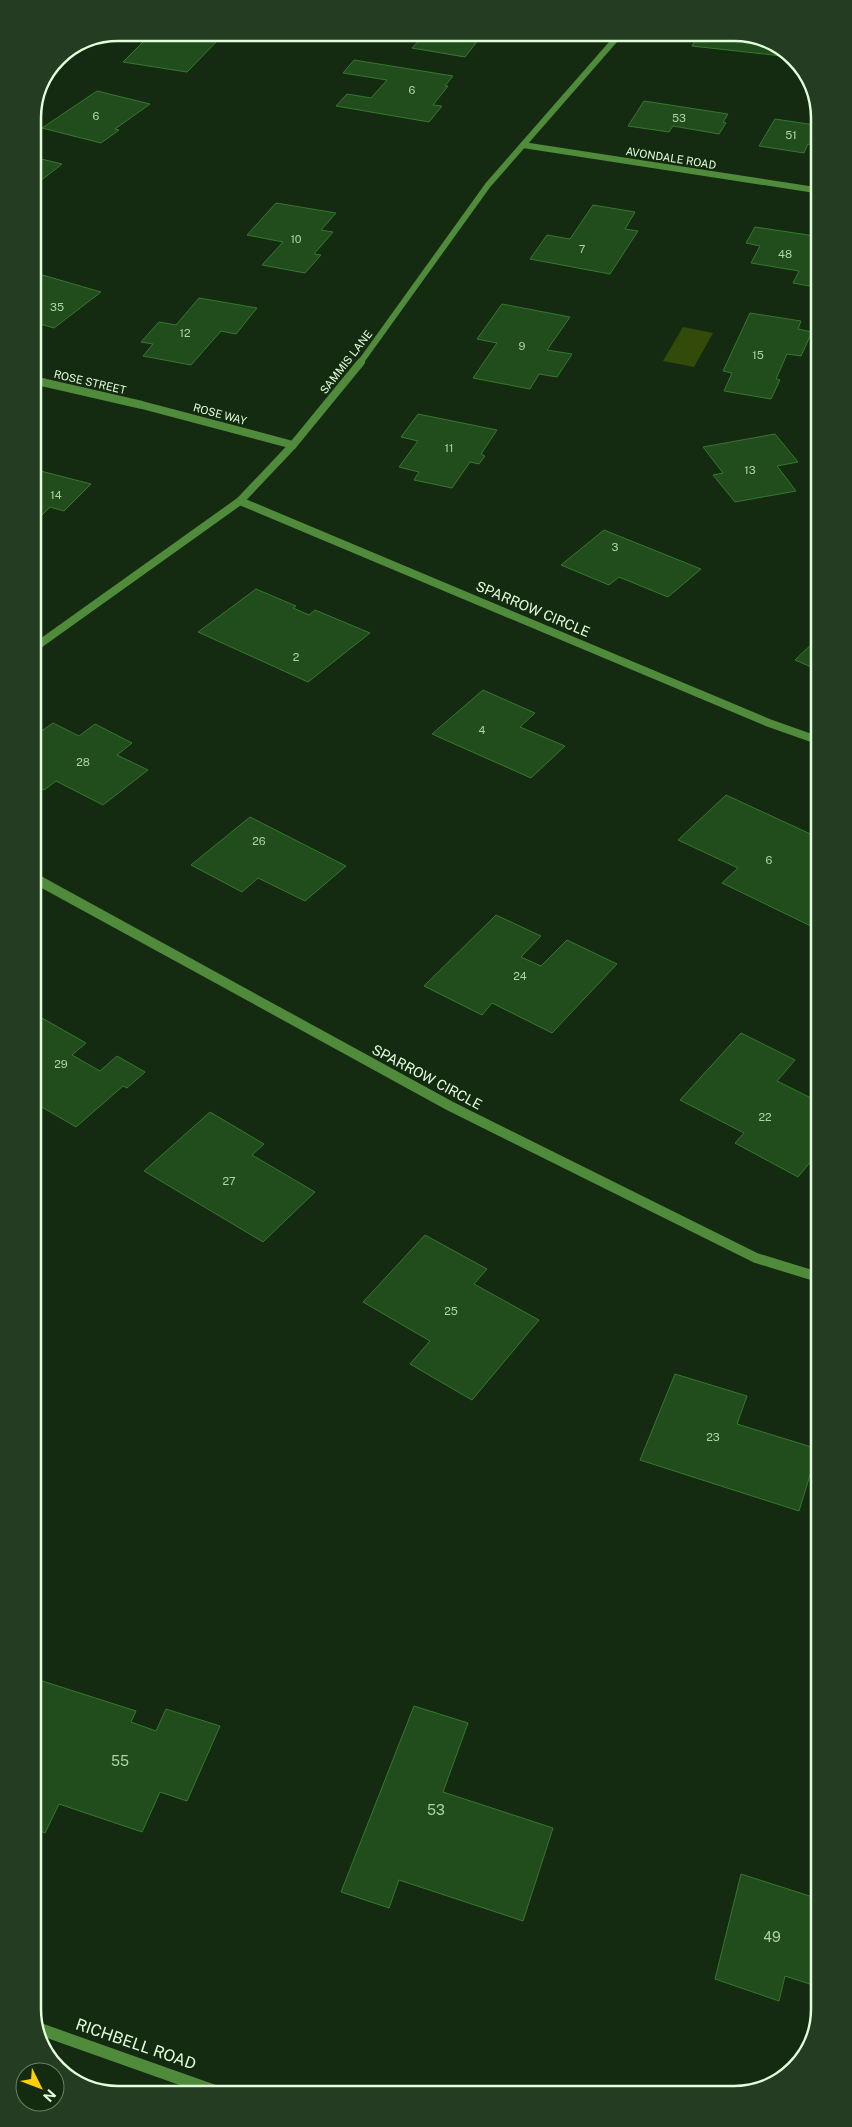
<svg xmlns="http://www.w3.org/2000/svg" width="852" height="2127" font-family="'Public Sans',sans-serif">
<style>
.water{fill:#344a0a}
.building{fill:#214c1c;stroke:#36782e}
.lines{fill:none;stroke-linecap:round;stroke-linejoin:round}
.street-far3{stroke:#508a3b;stroke-width:6}
.street-far2{stroke:#508a3b;stroke-width:8}
.street-far1{stroke:#508a3b;stroke-width:10}
.street{stroke:#508a3b;stroke-width:12}
.labels{text-anchor:middle;dominant-baseline:central;stroke-width:4;stroke-linejoin:round;paint-order:stroke}
.number-label{font-size:11px;fill:#b1d2aa}
.far-street-label{font-size:11px;fill:#e1ffda;stroke:#142b11}
.street-label{font-size:14px;fill:#e1ffda;stroke:#142b11}
.near-number-label{font-size:14px;fill:#b1d2aa}
.near-street-label{font-size:16px;fill:#e1ffda;stroke:#142b11}
.rim{fill:none;stroke:#e1ffda;stroke-width:2.5}
</style>
<rect width="100%" height="100%" fill="#142b11"/>
<!-- water -->
<polygon class="water" points="683,327 713,333 694,367 663,361"/>
<!-- building -->
<g class="building">
<polygon points="700,33 740,33 786,50 791,57 692,46"/>
<polygon points="482,35 465,57 412,48 422,37"/>
<polygon points="147,38 220,38 187,72 123,62"/>
<polygon points="354,60 453,76 445,86 448,86 433,105 442,106 429,122 336,106 347,94 371,98 387,80 343,73"/>
<polygon points="97,91 150,104 115,129 119,130 101,143 42,128"/>
<polygon points="644,101 728,114 723,122 726,123 719,134 673,126 669,132 628,126"/>
<polygon points="775,119 815,125 815,146 808,144 804,153 759,146"/>
<polygon points="33,157 62,164 39,182 33,181"/>
<polygon points="276,203 336,213 321,230 333,232 314,254 321,255 305,273 262,265 283,242 247,235"/>
<polygon points="593,205 635,212 625,229 638,231 610,274 530,259 547,235 570,239"/>
<polygon points="755,227 815,236 815,287 793,283 799,271 751,263 760,246 746,243"/>
<polygon points="39,274 101,292 54,328 33,322 33,279"/>
<polygon points="199,298 257,308 236,334 221,331 191,365 143,356 153,344 141,342 159,322 176,325"/>
<polygon points="502,304 570,317 547,350 572,354 557,377 539,374 530,389 473,378 497,343 477,339"/>
<polygon points="750,313 801,321 798,329 812,332 801,356 787,354 776,379 780,380 771,399 724,391 732,373 723,371"/>
<polygon points="418,414 497,430 481,454 485,456 479,464 470,462 452,488 414,480 419,472 399,467 418,441 401,437"/>
<polygon points="775,434 798,462 777,466 796,491 735,502 713,475 723,473 703,447"/>
<polygon points="33,469 91,484 64,511 50,507 34,523"/>
<polygon points="604,530 701,569 668,597 619,577 609,585 561,565"/>
<polygon points="256,589 296,606 293,608 309,615 315,610 370,633 308,682 198,632"/>
<polygon points="816,640 816,669 795,660"/>
<polygon points="483,690 535,713 520,727 565,746 531,778 432,734"/>
<polygon points="53,723 79,736 95,724 132,743 117,755 148,770 103,805 56,781 44,790 34,785 34,736"/>
<polygon points="726,795 817,837 817,847 813,850 817,852 817,929 722,883 738,868 678,840"/>
<polygon points="250,817 346,866 305,901 258,878 242,892 191,865"/>
<polygon points="496,915 541,936 521,957 541,966 567,940 617,964 552,1033 492,1003 482,1015 424,986"/>
<polygon points="35,1014 86,1043 72,1055 100,1071 117,1056 145,1072 127,1088 123,1086 76,1127 35,1103"/>
<polygon points="741,1033 795,1060 777,1081 817,1101 818,1153 798,1177 735,1143 744,1133 680,1100"/>
<polygon points="210,1112 264,1144 252,1155 315,1192 263,1242 144,1171"/>
<polygon points="425,1235 487,1269 474,1284 539,1320 472,1400 410,1364 430,1341 363,1302"/>
<polygon points="675,1374 747,1396 737,1424 818,1449 799,1511 640,1460"/>
<polygon points="36,1679 136,1711 131,1722 156,1731 166,1709 220,1726 187,1801 160,1792 142,1832 59,1804 45,1833 36,1829"/>
<polygon points="414,1706 468,1723 443,1792 553,1828 523,1921 399,1880 389,1908 341,1892"/>
<polygon points="741,1874 819,1899 819,1987 785,1976 779,2001 715,1979"/>
</g>
<g class="lines">
<!-- street-far3 -->
<g class="street-far3">
<polyline points="523,145 815,190"/>
<polyline points="360,363 488,185 620,34"/>
</g>
<!-- street-far2 -->
<g class="street-far2">
<polyline points="33,380 142,405 293,445"/>
<polyline points="240,501 769,723 817,740"/>
<polyline points="34,648 240,501 293,445 361,362"/>
</g>
<!-- street-far1 -->
<polyline class="street-far1" points="34,878 450,1106 756,1258 818,1277"/>
<!-- street -->
<polyline class="street" points="37,2028 223,2094"/>
</g>
<g class="labels">
<!-- number labels -->
<g class="number-label">
<text x="412" y="90">6</text>
<text x="96" y="116">6</text>
<text x="679" y="118">53</text>
<text x="791" y="135">51</text>
<text x="296" y="239">10</text>
<text x="582" y="249">7</text>
<text x="785" y="254">48</text>
<text x="57" y="307">35</text>
<text x="185" y="333">12</text>
<text x="522" y="346">9</text>
<text x="758" y="355">15</text>
<text x="449" y="448">11</text>
<text x="750" y="470">13</text>
<text x="56" y="495">14</text>
<text x="615" y="547">3</text>
<text x="296" y="657">2</text>
<text x="482" y="730">4</text>
<text x="83" y="762">28</text>
<text x="259" y="841">26</text>
<text x="769" y="860">6</text>
<text x="520" y="976">24</text>
<text x="61" y="1064">29</text>
<text x="765" y="1117">22</text>
<text x="229" y="1181">27</text>
<text x="451" y="1311">25</text>
<text x="713" y="1437">23</text>
</g>
<!-- far-street labels -->
<g class="far-street-label">
<text transform="translate(671 158) rotate(9)">AVONDALE ROAD</text>
<text transform="translate(346 362) rotate(-52)">SAMMIS LANE</text>
<text transform="translate(90 382) rotate(13)">ROSE STREET</text>
<text transform="translate(220 414) rotate(15)">ROSE WAY</text>
</g>
<!-- street labels -->
<g class="street-label">
<text transform="translate(533 609) rotate(23)">SPARROW CIRCLE</text>
<text transform="translate(427 1077) rotate(28)">SPARROW CIRCLE</text>
</g>
<!-- near-number labels -->
<g class="near-number-label">
<text x="120" y="1761">55</text>
<text x="436" y="1810">53</text>
<text x="772" y="1937">49</text>
</g>
<!-- near-street labels -->
<g class="near-street-label">
<text transform="translate(136 2044) rotate(19)">RICHBELL ROAD</text>
</g>
</g>
<!-- crop -->
<path d="M0 0H852V2127H0ZM118 41H734A77 77 0 0 1 811 118V2009A77 77 0 0 1 734 2086H118A77 77 0 0 1 41 2009V118A77 77 0 0 1 118 41Z" fill="#243c21" fill-rule="evenodd"/>
<path class="rim" d="M118 41H734A77 77 0 0 1 811 118V2009A77 77 0 0 1 734 2086H118A77 77 0 0 1 41 2009V118A77 77 0 0 1 118 41Z"/>
<!-- north arrow -->
<g transform="translate(40 2087) rotate(132)"><circle r="24" fill="#142b11" stroke="#668061"/>
<path d="M0-4L9 19L0 12L-9 19Z" fill="#ffce06"/>
<text y="-8" font-size="14" font-weight="bold" text-anchor="middle" fill="#e1ffda">N</text>
</g>
</svg>
